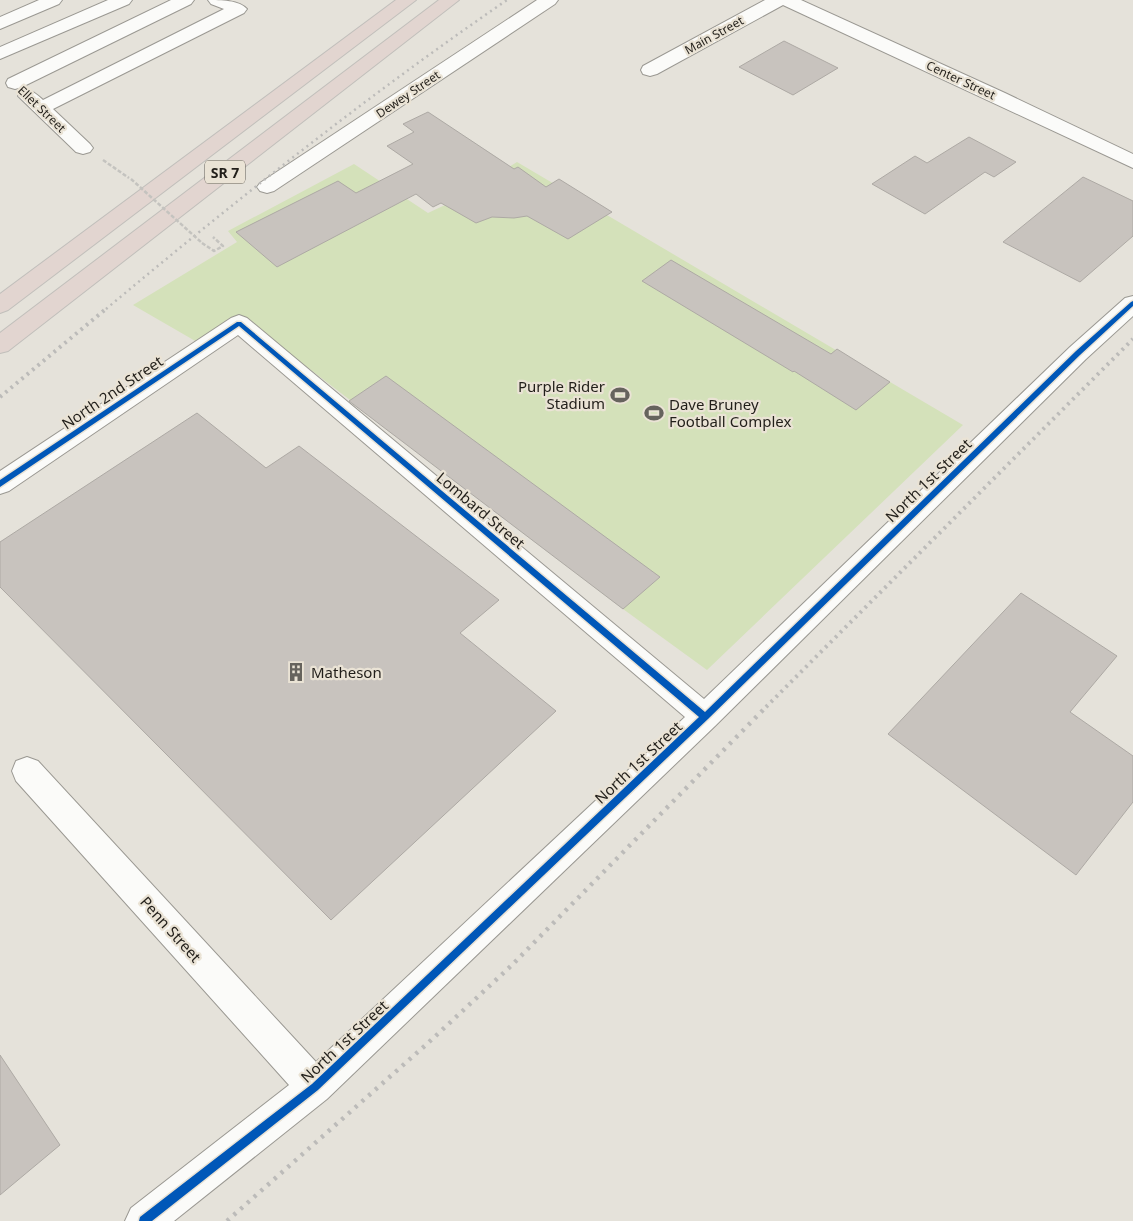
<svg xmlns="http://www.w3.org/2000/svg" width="1133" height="1221" font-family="'Noto Sans',sans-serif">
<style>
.green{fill:#d4e1ba}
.building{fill:#c8c3be;stroke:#ada9a4}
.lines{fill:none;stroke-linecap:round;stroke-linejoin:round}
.minor-casing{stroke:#9a9892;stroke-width:2}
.highway-casing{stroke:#c1bfbb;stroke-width:2}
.path{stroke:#c4c3bf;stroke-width:2.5;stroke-dasharray:4 2;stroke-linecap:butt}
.minor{fill:#fbfbf9;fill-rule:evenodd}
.highway{fill:#e2d5d0;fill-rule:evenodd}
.rail-far2{stroke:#bcbbb9;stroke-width:2.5;stroke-dasharray:2 4;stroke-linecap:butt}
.rail-far1{stroke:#bcbbb9;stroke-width:4;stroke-dasharray:2.5 4.5;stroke-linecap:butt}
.rail{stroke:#bcbbb9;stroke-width:4.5;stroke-dasharray:3 6;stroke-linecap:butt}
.path-bridge{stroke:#c4c3bf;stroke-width:2.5;stroke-dasharray:4 2;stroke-linecap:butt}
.cycleway-casing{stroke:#eae3d5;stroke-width:3}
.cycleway{fill:#0057b8;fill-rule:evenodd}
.labels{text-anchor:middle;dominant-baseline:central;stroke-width:4.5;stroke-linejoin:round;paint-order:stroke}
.far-street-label{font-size:12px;fill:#221f1a;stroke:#eae3d5}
.shield{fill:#eae3d5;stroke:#5e5a52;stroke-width:1}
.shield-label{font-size:14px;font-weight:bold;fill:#221f1a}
.poi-label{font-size:15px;fill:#221f1a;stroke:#eae3d5;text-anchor:start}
.street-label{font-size:15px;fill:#221f1a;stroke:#eae3d5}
</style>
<rect width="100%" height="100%" fill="#e5e2da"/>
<!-- green -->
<polygon class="green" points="517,162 963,425 707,670 623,609 239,315 197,342 133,305 237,242 228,231 354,164 428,213 445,205"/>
<!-- building -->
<g class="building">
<polygon points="784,41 838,68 793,95 739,67"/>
<polygon points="428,112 514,169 518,167 546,187 559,179 612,212 568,239 527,216 514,218 492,217 476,223 441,203 433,207 416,194 277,267 236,232 338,181 356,193 413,164 387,146 414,132 403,124"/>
<polygon points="969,137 1016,162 994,177 985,172 925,214 872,184 915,156 927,163"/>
<polygon points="1083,177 1133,201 1133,236 1080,282 1003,242"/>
<polygon points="671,260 831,354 837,349 890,382 856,410 794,371 793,372 642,281"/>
<polygon points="386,376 660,577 623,609 349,401"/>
<polygon points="197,413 266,468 299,446 499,600 460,633 556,711 331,920 0,587 0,542"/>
<polygon points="1021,593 1117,656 1070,712 1133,756 1133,802 1076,875 888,734"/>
<polygon points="0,1055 60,1145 0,1195"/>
</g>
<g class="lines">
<!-- minor casing -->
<g class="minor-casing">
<g id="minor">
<polygon points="39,0 62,0 59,4 0,29 0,17"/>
<polygon points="108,0 132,0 129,4 0,59 0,47"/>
<polygon points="171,0 194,0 191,4 22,87 15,89 8,87 6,83 8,79"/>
<path d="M208,0C221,0 239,0 247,9L244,13L53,109L90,144L93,148L90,152L83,154L76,152L18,96L21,92C32,89 35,93 43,100L224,9L211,4Z"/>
<polygon points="537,0 558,0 555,4 274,191 267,193 260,191 257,187 260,183"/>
<polygon points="765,0 801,0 1005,93 1133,154 1133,168 783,5 657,74 650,76 643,74 641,70 643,66"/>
<polygon points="1133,296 1133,316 1086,359 715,726 327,1099 174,1221 125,1221 131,1208 289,1085 16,781 12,771 16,761 27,757 38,761 316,1062 685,717 238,335 9,491 0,494 0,471 231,318 239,315 247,318 704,699 1070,347 1125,298"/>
</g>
</g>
<!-- highway casing -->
<g class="highway-casing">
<g id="highway">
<polygon points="396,0 416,0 8,310 0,313 0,294"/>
<polygon points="439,0 459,0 8,351 0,353 0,333"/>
</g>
</g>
<!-- path -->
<g class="path">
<polyline points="103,160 129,178"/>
<polyline points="202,243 214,251 223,246 213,237"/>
</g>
<!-- minor -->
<use href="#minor" class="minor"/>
<!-- highway -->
<use href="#highway" class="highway"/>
<!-- rail-far2 -->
<path class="rail-far2" d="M106,309C235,201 367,96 507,0"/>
<!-- rail-far1 -->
<g class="rail-far1">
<polyline points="0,397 107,308"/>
<polyline points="766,707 1133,339"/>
</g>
<!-- rail -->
<polyline class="rail" points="227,1221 428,1043 512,965 767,706"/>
<!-- path-bridge -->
<polyline class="path-bridge" points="131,179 202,243"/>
<!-- cycleway casing -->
<g class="cycleway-casing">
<polygon id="cycleway" points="1133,301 1133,306 1080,355 708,719 318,1090 152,1221 139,1221 140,1217 312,1084 699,717 239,326 0,487 0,480 237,322 241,322 705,712 1076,351 1131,302"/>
</g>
<!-- cycleway -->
<use href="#cycleway" class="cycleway"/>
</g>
<!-- icons -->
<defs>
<g id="stadium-bare" transform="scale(1.5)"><path d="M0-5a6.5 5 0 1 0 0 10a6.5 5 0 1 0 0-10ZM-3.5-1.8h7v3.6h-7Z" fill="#66635d" stroke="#eae3d5" stroke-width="2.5" paint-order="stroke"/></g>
<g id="building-bare" transform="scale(1.5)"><path d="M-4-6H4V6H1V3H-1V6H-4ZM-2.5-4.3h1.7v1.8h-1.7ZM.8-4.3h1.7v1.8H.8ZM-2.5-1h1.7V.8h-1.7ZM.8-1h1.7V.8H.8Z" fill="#66635d" stroke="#eae3d5" stroke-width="2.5" paint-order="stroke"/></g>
</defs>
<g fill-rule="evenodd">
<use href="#stadium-bare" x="620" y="395"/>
<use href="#stadium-bare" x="654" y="413"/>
<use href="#building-bare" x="296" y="672"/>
</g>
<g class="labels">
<!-- far-street labels -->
<g class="far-street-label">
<text transform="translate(714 35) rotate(-29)">Main Street</text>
<text transform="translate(961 80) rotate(25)">Center Street</text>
<text transform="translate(408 94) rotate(-34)">Dewey Street</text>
<text transform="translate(42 109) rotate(44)">Ellet Street</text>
</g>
<!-- shield labels -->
<rect class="shield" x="205" y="160.5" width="40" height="23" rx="4"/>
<g class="shield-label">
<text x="225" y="172">SR 7</text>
</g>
<!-- poi labels -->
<g class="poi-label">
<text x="605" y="386" text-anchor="end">Purple Rider<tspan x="605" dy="17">Stadium</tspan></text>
<text x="669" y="404">Dave Bruney<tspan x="669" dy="17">Football Complex</tspan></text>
<text x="311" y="672">Matheson</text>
</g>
<!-- street labels -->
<g class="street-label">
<text transform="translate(112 392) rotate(-34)">North 2nd Street</text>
<text transform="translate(928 480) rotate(-44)">North 1st Street</text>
<text transform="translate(481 510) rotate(40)">Lombard Street</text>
<text transform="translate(638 762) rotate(-43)">North 1st Street</text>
<text transform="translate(171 929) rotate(48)">Penn Street</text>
<text transform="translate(344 1041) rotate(-43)">North 1st Street</text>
</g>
</g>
</svg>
